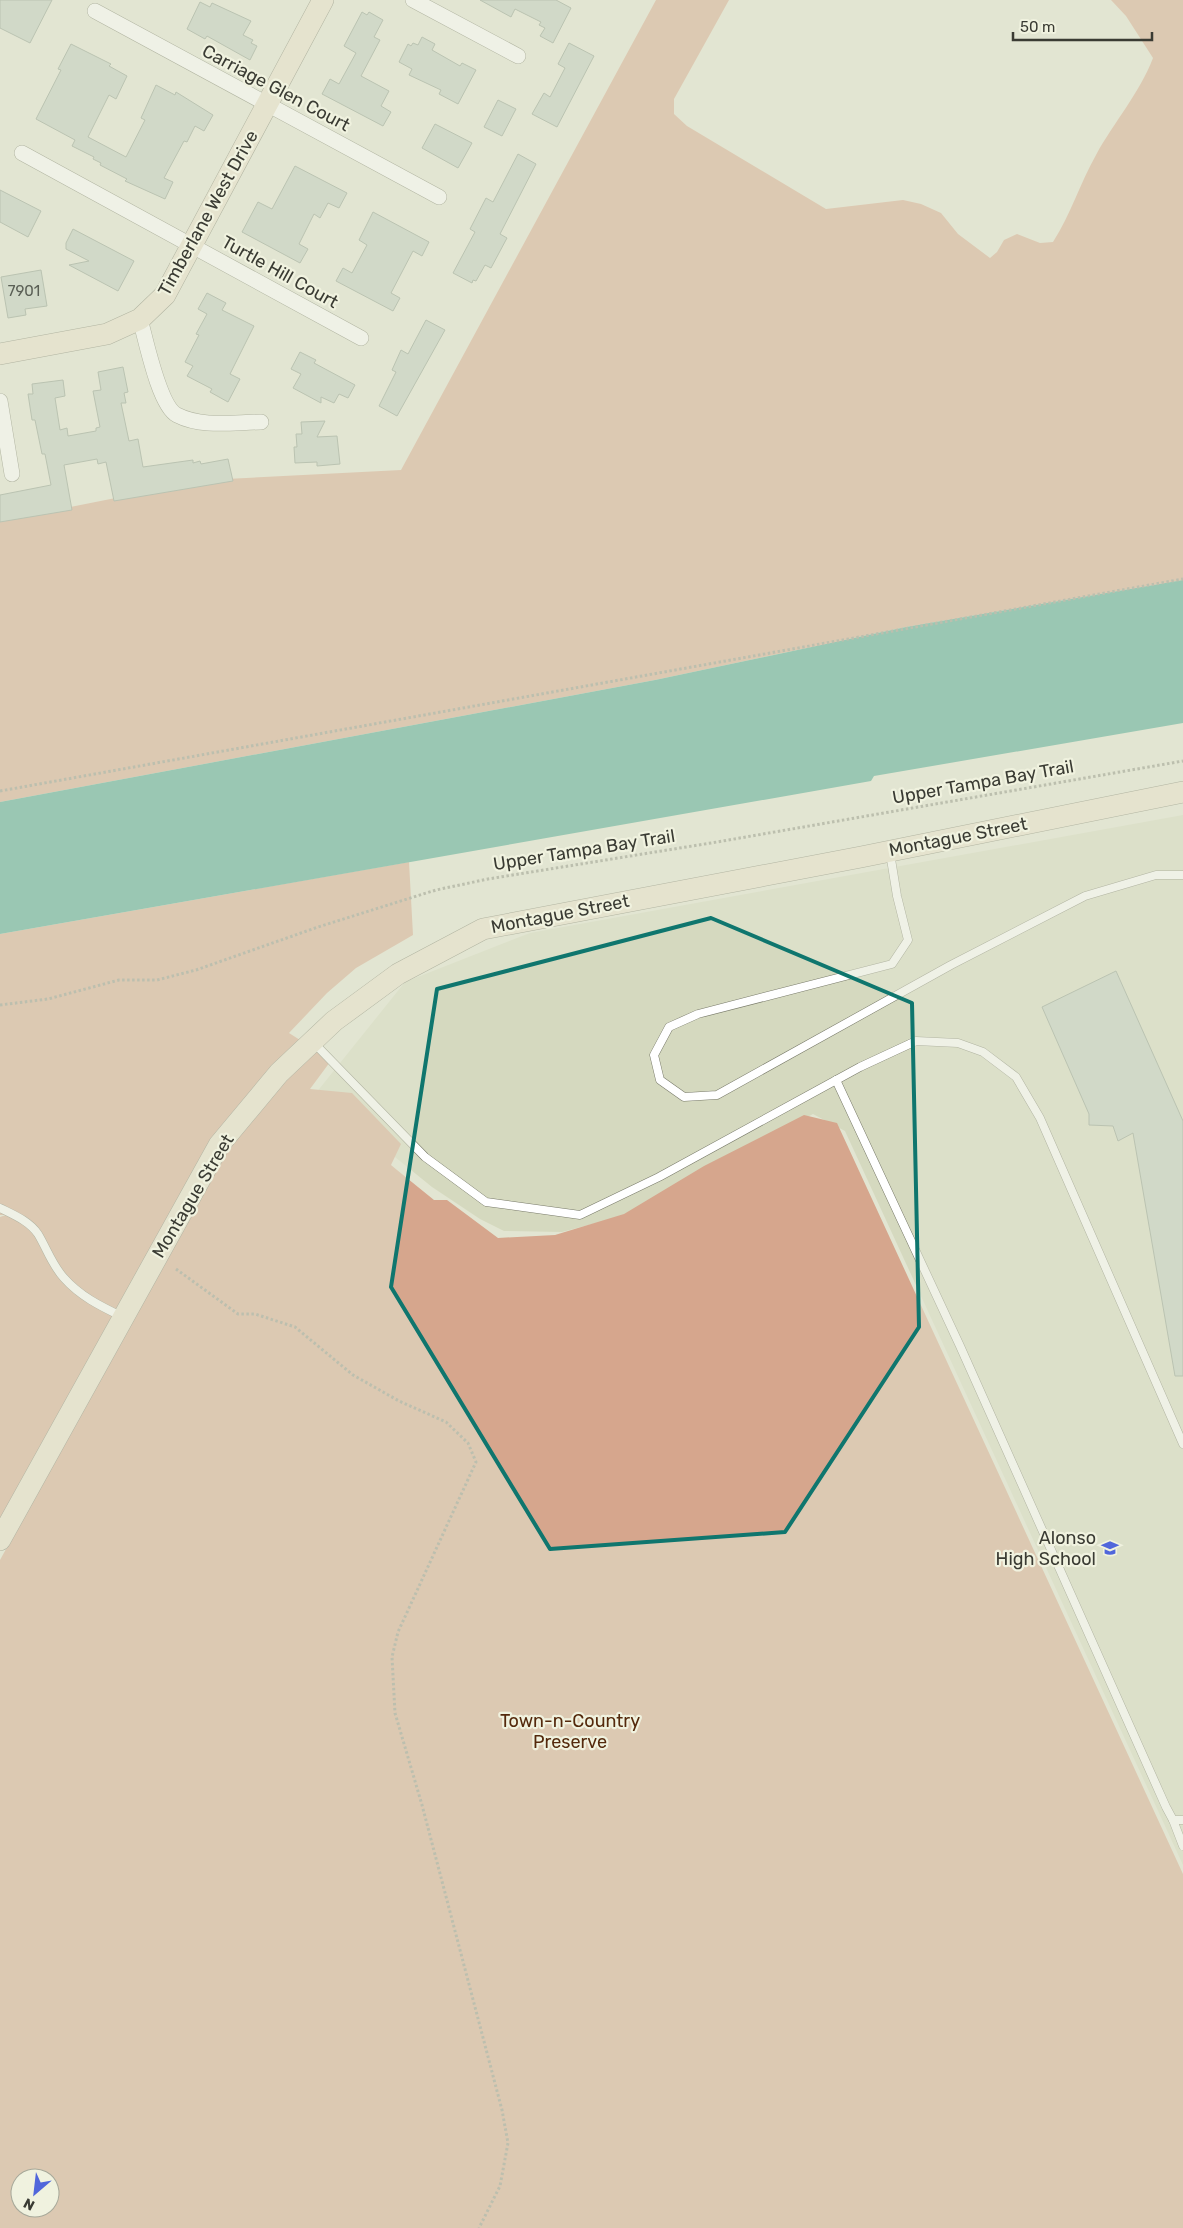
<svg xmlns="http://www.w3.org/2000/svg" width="1183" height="2228" font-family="Rubik,sans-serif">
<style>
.built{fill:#d5d9bf}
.green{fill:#d6a68d;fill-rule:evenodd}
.water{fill:#43a38e}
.building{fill:#bccabc;stroke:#8b998b}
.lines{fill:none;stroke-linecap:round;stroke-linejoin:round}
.lane-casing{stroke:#787a69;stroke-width:9}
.street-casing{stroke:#787a69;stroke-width:16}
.secondary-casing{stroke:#787a69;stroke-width:22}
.path{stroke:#8f9184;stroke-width:3;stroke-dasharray:2.5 2.5;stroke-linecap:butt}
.lane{stroke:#fff;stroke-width:8}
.street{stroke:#fff;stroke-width:15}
.secondary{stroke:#e9dfca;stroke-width:21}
.marked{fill:none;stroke:#0f766e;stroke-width:4;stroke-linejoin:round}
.labels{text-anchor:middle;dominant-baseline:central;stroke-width:4.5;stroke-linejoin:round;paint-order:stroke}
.number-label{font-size:15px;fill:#5a5f55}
.street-label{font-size:18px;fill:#3a3b33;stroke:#f0f2df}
.poi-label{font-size:18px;fill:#3a3b33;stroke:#f0f2df;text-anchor:end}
.park-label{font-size:18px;fill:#54290c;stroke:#f0f2df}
</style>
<rect width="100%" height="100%" fill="#e2e5d2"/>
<!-- built -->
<polygon class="built" points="1183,815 1183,1865 845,1131 813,1114 619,1217 562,1232 504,1231 480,1219 432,1187 316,1093 405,982 530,933"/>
<!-- green -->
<g class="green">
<path d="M656,0H729L674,99V114L687,126L826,209L903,200L921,204L941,213L958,234L990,258L997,252L1004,240L1017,234L1040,243L1053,242C1071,214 1080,183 1096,155C1114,122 1139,94 1153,58L1126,16L1111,0H1183V580L906,627L655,680L0,802V521L206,480L401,470Z"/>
<polygon points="409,862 413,935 356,968 327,993 289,1033 300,1040 272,1067 0,1520 0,1217 6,1215 0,1215 0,934"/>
<path d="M316,1051L330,1062L310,1089L352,1093L401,1144L391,1165L397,1170L434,1200H447L498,1238L555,1235L624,1214L704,1166L804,1115L837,1123L1183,1874V2228H0V1560L227,1150L286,1080ZM20,2178H50V2208H20Z"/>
</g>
<!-- water -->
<polygon class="water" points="1183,580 1183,723 874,776 871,781 0,934 0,802 655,680 906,627"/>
<!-- building -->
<g class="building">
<polygon points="0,0 52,0 30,43 0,28"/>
<polygon points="480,0 556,0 571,8 553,43 540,36 545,28 539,25 541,22 515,9 511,17"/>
<polygon points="200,2 210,7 212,3 251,21 243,35 253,40 251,43 257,46 250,60 207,36 205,39 187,29"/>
<polygon points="362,12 367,15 369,12 383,20 374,37 380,40 361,76 389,91 381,106 391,112 383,126 322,94 330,79 339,84 356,53 344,46"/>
<polygon points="422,37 435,44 432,50 460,66 462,63 476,70 458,104 439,94 441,90 409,75 412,69 399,62 408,44 411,46 413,43 418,45"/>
<polygon points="569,43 594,56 557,127 532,114 544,93 550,97 565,68 558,64"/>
<polygon points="71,44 111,64 109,66 127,76 116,99 109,95 88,137 126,157 145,120 141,118 156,85 175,95 176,92 213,115 204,131 195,126 187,142 184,141 164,178 173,182 165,199 125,181 127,179 100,165 101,163 93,159 94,157 72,146 75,140 36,119 61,70 58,69"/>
<polygon points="498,100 516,109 502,136 484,127"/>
<polygon points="435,124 472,143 458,168 422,148"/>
<polygon points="518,154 536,164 500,234 507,238 491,268 485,265 476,281 473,280 472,283 453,273 475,232 470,229 486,198 493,202"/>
<polygon points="295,166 347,193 339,208 328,203 320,218 314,214 299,244 308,249 300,263 242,232 258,202 272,209"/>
<polygon points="0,190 41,211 28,237 0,222"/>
<polygon points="373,212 429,242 422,256 413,251 391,293 400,298 393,311 336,281 343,268 352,273 367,245 359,240"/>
<polygon points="73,229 134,261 118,291 69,265 89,261 66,249 66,243"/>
<polygon points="41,270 47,306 25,309 26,315 8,318 1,277"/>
<polygon points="207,293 226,303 222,310 254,326 230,374 240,379 228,402 210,392 212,389 187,376 193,366 185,362 199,335 196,334 207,314 198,309"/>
<polygon points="426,320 445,330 397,416 379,406 396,372 392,370 401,350 408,354"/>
<polygon points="300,352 316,360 314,363 355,385 348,398 339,394 334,403 321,397 321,403 293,388 301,374 291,369"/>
<polygon points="123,367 128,392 124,393 126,403 121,403 129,441 138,439 143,467 193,460 193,463 200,461 201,464 228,459 233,481 114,501 106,462 98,464 97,459 64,465 72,510 0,522 0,495 51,485 45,454 42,454 35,420 32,420 28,394 33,394 32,384 63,380 65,396 55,398 60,430 67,428 68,436 96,431 96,428 100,427 93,391 101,390 98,372"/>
<polygon points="325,421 317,437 337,436 340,464 317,466 317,462 295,463 294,447 297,447 296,434 302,434 301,422"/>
<polygon points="1116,971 1183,1121 1183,1376 1175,1376 1133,1133 1118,1141 1113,1126 1089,1125 1089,1114 1042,1007"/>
</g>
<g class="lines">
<!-- lane casing -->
<g class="lane-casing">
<g id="lane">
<polyline points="890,853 897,896 908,940 892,964 698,1014 669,1027 654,1055 660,1080 684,1097 717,1095 951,965 1085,896 1156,875 1183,875"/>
<polyline points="314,1043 425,1157 486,1202 580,1215 659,1177 860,1067 916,1041 958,1043 983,1052 1016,1077 1040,1118 1183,1444"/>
<polyline points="836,1080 960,1346 1166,1807 1173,1820 1183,1820"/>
<path d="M0,1208C14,1215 29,1221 38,1234C47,1249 52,1265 64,1278C80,1296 100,1306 121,1316"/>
<polyline points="1173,1820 1183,1846"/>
</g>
</g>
<!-- street casing -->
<g class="street-casing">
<g id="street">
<polyline points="413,0 518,56"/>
<polyline points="95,11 439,197"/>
<polyline points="22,153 361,338"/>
<path d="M140,319C146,340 159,406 177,415C202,428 235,422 261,422"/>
<polyline points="0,401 12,474"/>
</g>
</g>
<!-- secondary casing -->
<g class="secondary-casing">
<g id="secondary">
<polyline points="0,354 107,334 140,319 165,295 323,0"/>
<polyline points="0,1540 219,1145 279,1073 334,1021 398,974 483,929 861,857 1183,792"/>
</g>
</g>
<!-- path -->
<g class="path">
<polyline points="0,791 1183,579"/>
<polyline points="0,1005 48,999 119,980 157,980 196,970 318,927 436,890 488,879 717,842 1183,761"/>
<polyline points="176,1269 238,1314 255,1314 295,1327 353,1375 399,1401 446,1422 468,1443 476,1462 398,1632 392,1657 395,1713 422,1805 502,2110 508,2143 500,2186 479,2228"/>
</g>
<!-- lane -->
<use href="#lane" class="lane"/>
<!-- street -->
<use href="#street" class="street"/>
<!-- secondary -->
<use href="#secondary" class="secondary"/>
</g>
<!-- marked area -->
<path d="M0 0H1183V2228H0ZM711,918L912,1003L919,1327L785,1532L550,1549L391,1287L437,989Z" fill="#e2e5d2" fill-opacity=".55" fill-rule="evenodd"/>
<path class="marked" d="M711,918L912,1003L919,1327L785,1532L550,1549L391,1287L437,989Z"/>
<!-- icons -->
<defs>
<g id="school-bare" transform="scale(1.35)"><path d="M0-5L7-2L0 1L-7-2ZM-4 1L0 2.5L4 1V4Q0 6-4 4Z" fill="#5066db" stroke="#f0f2df" stroke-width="2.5" paint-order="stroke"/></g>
</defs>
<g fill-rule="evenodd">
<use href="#school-bare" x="1110" y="1548"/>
</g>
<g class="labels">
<!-- number labels -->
<g class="number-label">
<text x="24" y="291">7901</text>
</g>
<!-- street labels -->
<g class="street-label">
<text transform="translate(276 88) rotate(28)">Carriage Glen Court</text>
<text transform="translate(208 213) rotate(-61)">Timberlane West Drive</text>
<text transform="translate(280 272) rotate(29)">Turtle Hill Court</text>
<text transform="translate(983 782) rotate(-10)">Upper Tampa Bay Trail</text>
<text transform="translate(958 837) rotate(-11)">Montague Street</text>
<text transform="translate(584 850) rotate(-9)">Upper Tampa Bay Trail</text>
<text transform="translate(560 914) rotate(-11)">Montague Street</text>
<text transform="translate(193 1196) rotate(-59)">Montague Street</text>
</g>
<!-- poi labels -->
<g class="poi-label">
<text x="1096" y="1538">Alonso<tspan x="1096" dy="21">High School</tspan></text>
</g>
<!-- park labels -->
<g class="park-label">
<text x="570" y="1721">Town-n-Country<tspan x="570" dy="21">Preserve</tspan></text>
</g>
</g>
<!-- north arrow -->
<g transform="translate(35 2193) rotate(208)"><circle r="24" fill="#f0f2df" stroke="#a7a99a"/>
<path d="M0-4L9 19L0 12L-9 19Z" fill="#5066db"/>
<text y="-8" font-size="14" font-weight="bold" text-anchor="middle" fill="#3a3b33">N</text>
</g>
<!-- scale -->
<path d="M1013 32v8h139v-8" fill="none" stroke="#3a3b33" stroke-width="2.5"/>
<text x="1020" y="32" font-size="15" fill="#3a3b33" stroke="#f0f2df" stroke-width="4" paint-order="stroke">50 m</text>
</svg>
